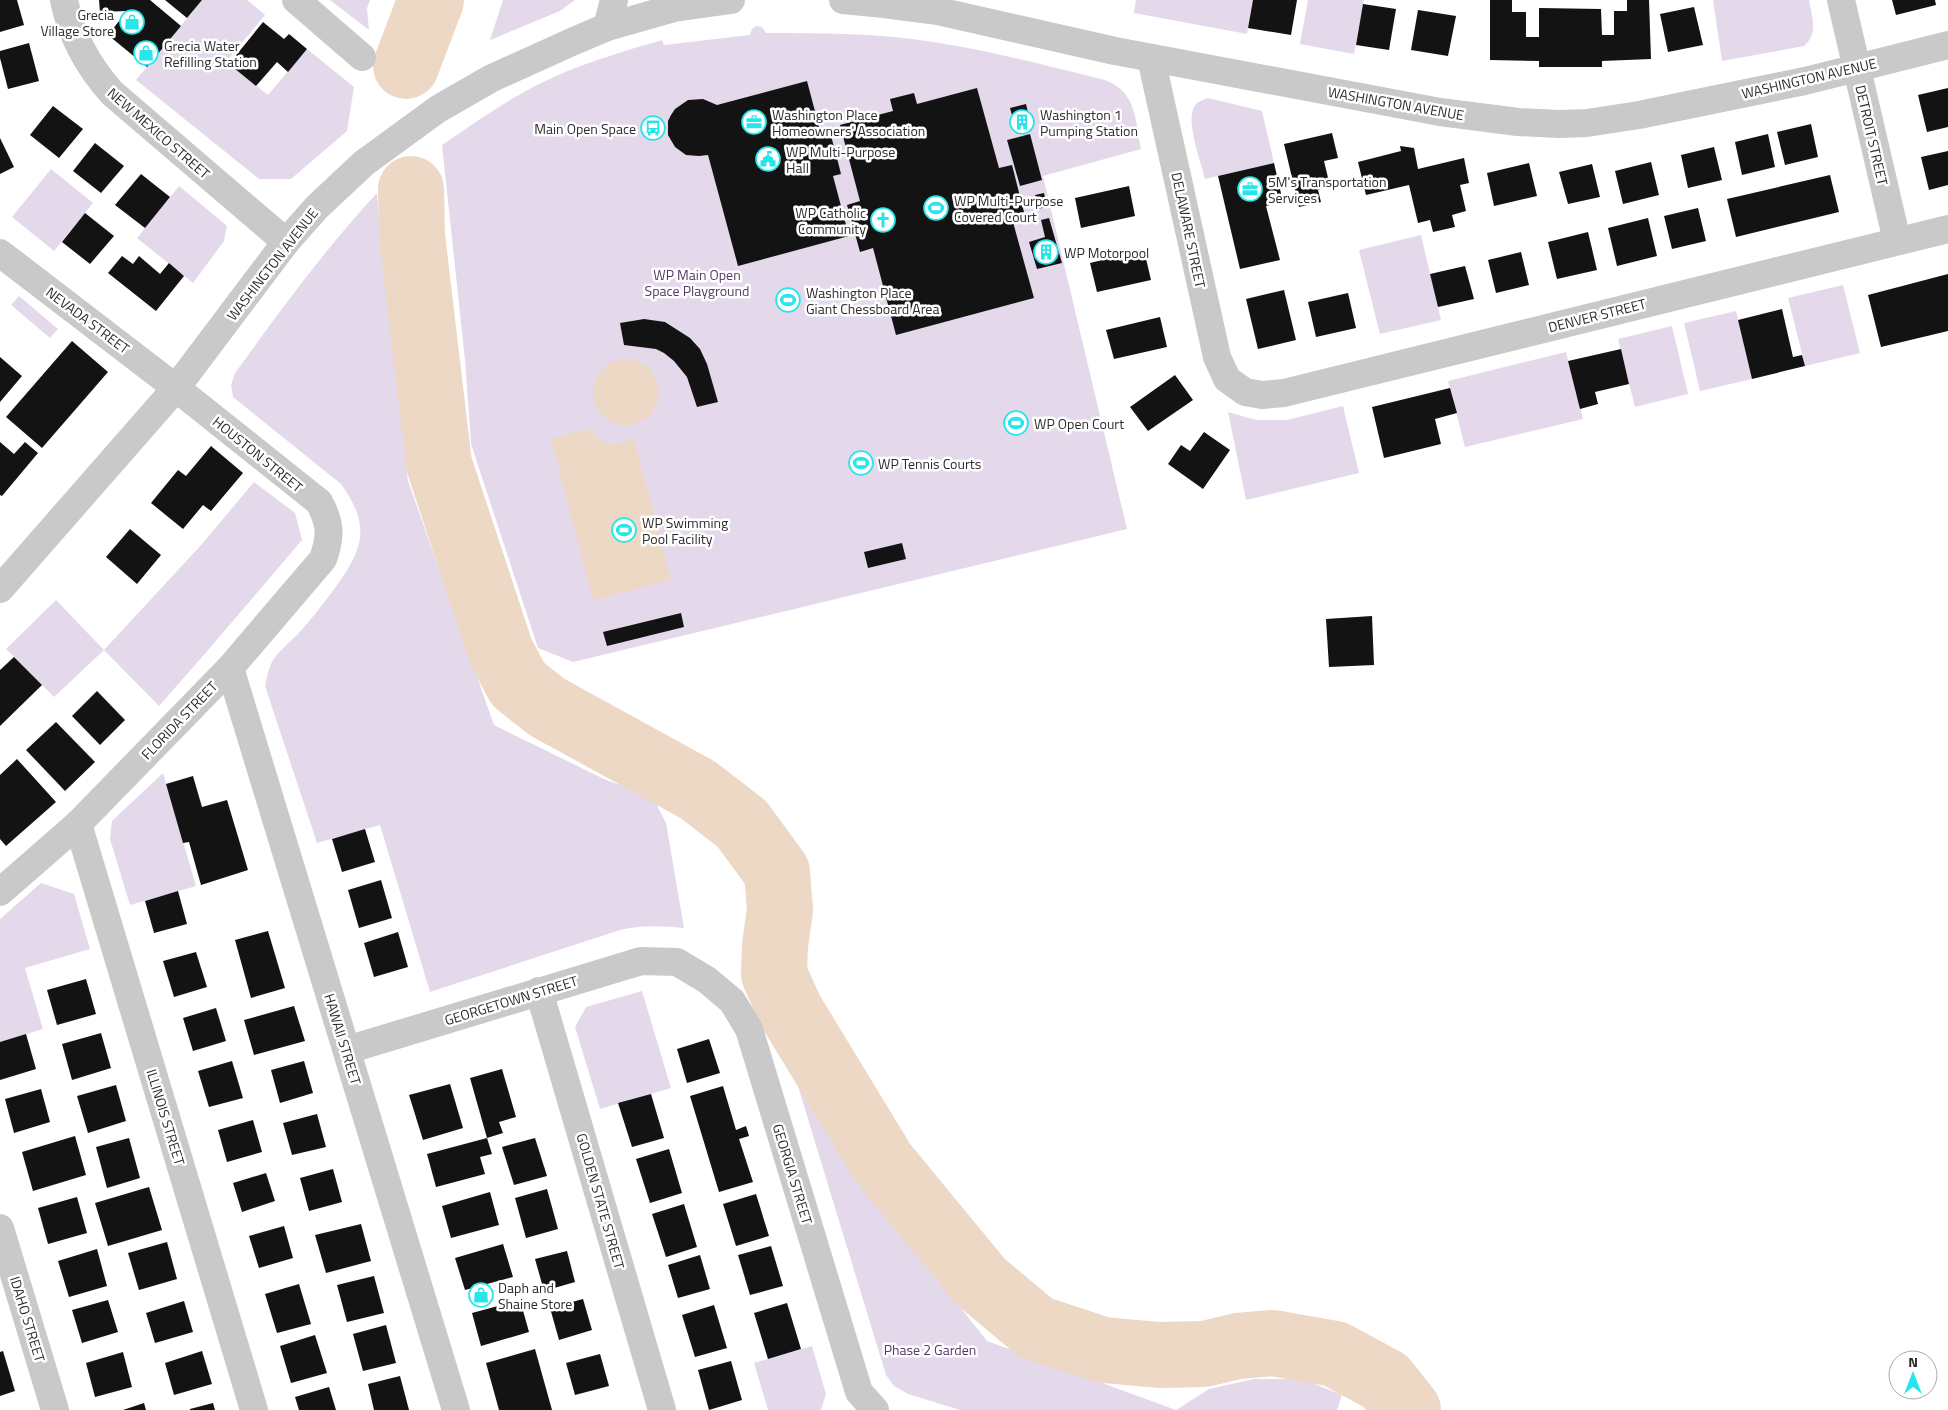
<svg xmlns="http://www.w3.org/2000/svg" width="1948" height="1410" font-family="'Titillium Web',sans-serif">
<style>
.green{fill:#e3d9eb}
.water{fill:#ecd8c4}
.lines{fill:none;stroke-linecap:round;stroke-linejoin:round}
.river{stroke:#ecd8c4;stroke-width:66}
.building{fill:#131313}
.street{stroke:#c9c9c9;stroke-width:28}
.labels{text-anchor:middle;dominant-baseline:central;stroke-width:5;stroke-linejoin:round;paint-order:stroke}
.poi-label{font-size:14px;fill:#2c2c2c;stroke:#fff;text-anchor:start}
.street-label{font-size:14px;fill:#2c2c2c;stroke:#fff}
.park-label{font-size:14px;fill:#583969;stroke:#fff}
</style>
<rect width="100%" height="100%" fill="#fff"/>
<!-- green -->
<g class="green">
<polygon points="202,0 247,0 265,15 226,62 268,95 307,49 354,87 347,131 291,179 259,179 136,80"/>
<polygon points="330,0 370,0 367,8 369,30"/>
<polygon points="503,0 575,0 560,11 490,40"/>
<polygon points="1136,0 1253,0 1247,34 1134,13"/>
<polygon points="1308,0 1364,0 1354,54 1300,44"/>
<path d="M1713,0H1809C1812,18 1819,33 1804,46L1722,61Z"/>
<path d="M756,26L762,27L766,33C822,33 878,33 933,42C991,51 1048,66 1105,80C1137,92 1135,120 1141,149L1043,176L1127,529L573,662L538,648L471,444L465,360L442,145C467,128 492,110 519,95C563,69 614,54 662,40L664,45L750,35L752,29Z"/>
<path d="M1208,98L1262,111L1274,163L1205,179C1201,162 1187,125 1193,109C1196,102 1202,100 1208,98Z"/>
<polygon points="51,169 93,203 54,251 12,217"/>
<polygon points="179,186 227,226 224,241 193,283 137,238"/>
<path d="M377,193L381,241L408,481L494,725L606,780L652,796L666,823L684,928C662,926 642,925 620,930L430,992L380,825L317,843L265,686C267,679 268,670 271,664C276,653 289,643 297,635C311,620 323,604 335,588C364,548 371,526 341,484L233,397L231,385L235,373C280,311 325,249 377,193Z"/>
<polygon points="1421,235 1441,320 1380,334 1359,250"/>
<polygon points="1843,285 1860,353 1805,366 1788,298"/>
<polygon points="19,296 58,329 50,338 11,305"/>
<polygon points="1736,311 1752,379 1700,391 1684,323"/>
<polygon points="1672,326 1688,394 1635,407 1618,339"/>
<polygon points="1566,352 1583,419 1465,447 1448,381"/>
<polygon points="1343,406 1359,473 1246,500 1228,412 1256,420 1287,420"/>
<polygon points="254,482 295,513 302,540 209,649 159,706 104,650 54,697 6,649 56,600 104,650 202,544"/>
<polygon points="163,773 196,886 130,905 110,839 112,821"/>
<polygon points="41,883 74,894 90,949 25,968 43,1029 0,1042 0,919"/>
<polygon points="642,991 671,1088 600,1109 575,1027 586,1007"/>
<polygon points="772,1001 876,1201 987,1341 1176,1410 960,1410 908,1394 894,1386 886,1375"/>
<polygon points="812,1346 826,1394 821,1410 768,1410 754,1363"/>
<polygon points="1254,1379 1302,1379 1342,1395 1337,1410 1176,1410 1209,1389"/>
</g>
<!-- water -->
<g class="water">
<circle cx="626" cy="392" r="33"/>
<polygon points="589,429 598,438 611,445 634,439 671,580 593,600 551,439"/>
</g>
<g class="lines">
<!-- river -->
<g class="river">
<polyline points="406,66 431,0"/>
<polyline points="411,189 412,236 439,464 501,652 518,684 547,707 698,790 742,824 777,872 780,910 775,945 774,974 790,1010 883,1163 981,1282 1036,1328 1103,1350 1160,1355 1204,1354 1238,1346 1273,1343 1335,1354 1385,1381 1408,1410"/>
</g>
</g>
<!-- building -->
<g class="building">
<polygon points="0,0 17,0 24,25 0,32"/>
<polygon points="99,0 150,0 181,26 147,67 108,35 127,11 100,12"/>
<polygon points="165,0 202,0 187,18"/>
<polygon points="1253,0 1297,0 1291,35 1248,28"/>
<polygon points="1490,0 1512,0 1512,12 1526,12 1526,37 1539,37 1539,8 1601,9 1602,35 1614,35 1614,11 1627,11 1627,0 1649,0 1651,59 1602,61 1602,67 1539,67 1539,61 1490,60"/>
<polygon points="1892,0 1935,0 1936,5 1896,15"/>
<polygon points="1363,4 1396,9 1389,50 1356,45"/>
<polygon points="1694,7 1703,45 1668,52 1660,14"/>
<polygon points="1418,10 1456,16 1448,56 1411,50"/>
<polygon points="263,22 284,39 289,34 307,49 288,72 277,62 256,86 229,64"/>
<polygon points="29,43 39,81 8,89 0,58 0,51"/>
<polygon points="807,81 821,134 830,132 837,158 841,174 833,176 849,236 738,266 708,155 699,156 686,155 675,147 668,135 668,121 671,115 675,109 688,100 703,99 717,105"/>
<polygon points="977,88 999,168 1012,165 1024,212 1011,215 1034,298 896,335 873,248 860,252 851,219 847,205 860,201 840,125 893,111 890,99 914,93 917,104"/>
<polygon points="1948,88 1948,127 1927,132 1918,95"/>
<polygon points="1026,104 1032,130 1017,134 1010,108"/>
<polygon points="53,106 83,129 59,158 30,135"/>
<polygon points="1811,124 1818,157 1785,165 1777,132"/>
<polygon points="1332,133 1338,158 1324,161 1330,186 1318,190 1321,202 1299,207 1284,144"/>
<polygon points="1030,134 1042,180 1020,186 1007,140"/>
<polygon points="1768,134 1775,167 1742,175 1735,142"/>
<polygon points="0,138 14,167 0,174"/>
<polygon points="95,143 124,166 101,193 73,171"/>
<polygon points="1400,146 1414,148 1418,169 1464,158 1469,183 1460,185 1466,211 1452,215 1455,227 1433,232 1430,220 1418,223 1409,185 1366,195 1358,162 1401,151"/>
<polygon points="1714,147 1722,180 1688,188 1681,155"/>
<polygon points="1948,151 1948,185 1929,190 1921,157"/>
<polygon points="1651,162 1659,195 1623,204 1615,171"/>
<polygon points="1274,163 1283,202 1266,206 1280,260 1240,269 1218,176"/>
<polygon points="1529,163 1537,196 1494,206 1487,173"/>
<polygon points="1592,164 1600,197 1568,204 1559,172"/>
<polygon points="141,174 170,197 145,228 115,205"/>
<polygon points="1830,175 1839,212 1736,237 1727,199"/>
<polygon points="1129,186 1135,216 1081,228 1075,198"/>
<polygon points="1044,193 1047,206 1039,209 1035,195"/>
<polygon points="1698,208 1706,241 1672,249 1664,216"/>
<polygon points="85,213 114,236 90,264 62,242"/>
<polygon points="1049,218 1062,263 1037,269 1029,242 1045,237 1041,220"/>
<polygon points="1648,218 1657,256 1617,266 1608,228"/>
<polygon points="1588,232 1597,270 1557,279 1548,242"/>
<polygon points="1144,250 1151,280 1097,292 1090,263"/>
<polygon points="1521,252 1529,285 1496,293 1488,260"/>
<polygon points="122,256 133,264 139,256 160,274 169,263 184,276 156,311 108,273"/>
<polygon points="1465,266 1474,299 1438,307 1430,274"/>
<polygon points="1948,274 1948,331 1881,347 1868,295"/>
<polygon points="1284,290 1296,340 1258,349 1246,299"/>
<polygon points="1348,293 1356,328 1316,337 1308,302"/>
<polygon points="1782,309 1793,357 1802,355 1805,366 1752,379 1738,320"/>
<polygon points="1160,317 1167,347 1114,359 1106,330"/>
<polygon points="644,319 665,322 690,338 700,349 707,364 718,402 697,407 687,377 674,361 664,353 656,349 624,345 620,323"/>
<polygon points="72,341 108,372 42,448 6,417"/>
<polygon points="1621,349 1629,384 1595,392 1598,404 1580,409 1568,361"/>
<polygon points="0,357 22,376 0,402"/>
<polygon points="1175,375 1193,400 1148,431 1130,407"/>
<polygon points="1450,388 1457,413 1435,419 1441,444 1384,458 1372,407"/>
<polygon points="1204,432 1230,450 1203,489 1168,464 1181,445 1190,451"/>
<polygon points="0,442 14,454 25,442 38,453 2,496 0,495"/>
<polygon points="211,446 243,473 211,511 203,505 183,529 151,503 178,470 186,476"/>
<polygon points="130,529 161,555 137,584 106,557"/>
<polygon points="902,543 906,559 868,568 864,552"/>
<polygon points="681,613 684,627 607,646 603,632"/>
<polygon points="1372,616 1374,665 1329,667 1326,619"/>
<polygon points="14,657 42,685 0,726 0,670"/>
<polygon points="97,691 125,720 100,745 72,716"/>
<polygon points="56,722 95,762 65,791 26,750"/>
<polygon points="17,759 56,802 6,846 0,839 0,775"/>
<polygon points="193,776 202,807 227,800 248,870 201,885 189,842 183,843 166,784"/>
<polygon points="365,829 375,862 342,872 332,839"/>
<polygon points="381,880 392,918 359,928 348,890"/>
<polygon points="178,891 187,924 154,933 145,901"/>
<polygon points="268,931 285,988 251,998 235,940"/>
<polygon points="398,932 408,967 374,977 364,943"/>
<polygon points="196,952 207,987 174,997 163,961"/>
<polygon points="86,979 96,1014 57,1025 47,990"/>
<polygon points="294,1006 305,1041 254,1055 244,1020"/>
<polygon points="216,1008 226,1041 193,1051 183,1018"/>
<polygon points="101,1033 111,1068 72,1080 62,1044"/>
<polygon points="26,1034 36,1069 0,1080 0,1042"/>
<polygon points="709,1039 720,1073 687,1083 677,1049"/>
<polygon points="232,1061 243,1098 209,1107 198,1071"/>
<polygon points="304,1061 313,1093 280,1103 271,1070"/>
<polygon points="502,1069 516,1117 499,1122 503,1133 487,1138 492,1154 480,1157 485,1174 436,1187 427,1154 487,1138 470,1078"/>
<polygon points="450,1084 463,1128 423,1140 409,1095"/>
<polygon points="116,1085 126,1121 88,1133 77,1096"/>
<polygon points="723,1086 736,1130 746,1126 749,1136 739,1139 753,1182 719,1192 690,1096"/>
<polygon points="41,1089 50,1122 14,1133 5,1099"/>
<polygon points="651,1094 664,1138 632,1147 618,1103"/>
<polygon points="317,1114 326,1147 292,1155 283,1123"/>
<polygon points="253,1120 262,1152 227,1162 218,1130"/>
<polygon points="75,1136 86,1175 33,1191 22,1152"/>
<polygon points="129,1138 140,1178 107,1188 96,1147"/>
<polygon points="535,1138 547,1176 514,1185 502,1147"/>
<polygon points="669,1149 682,1193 650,1203 636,1159"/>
<polygon points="333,1169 342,1202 309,1211 300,1178"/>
<polygon points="266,1173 275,1201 242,1212 233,1183"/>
<polygon points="149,1187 162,1230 108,1246 95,1203"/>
<polygon points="547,1189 558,1229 526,1238 515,1198"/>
<polygon points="490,1192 499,1225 451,1238 442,1206"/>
<polygon points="756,1194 769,1236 736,1246 723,1204"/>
<polygon points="77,1197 87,1233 48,1244 38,1208"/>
<polygon points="684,1204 697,1247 666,1257 652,1214"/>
<polygon points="361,1224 371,1261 326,1273 315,1235"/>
<polygon points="284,1226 293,1258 259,1268 249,1236"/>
<polygon points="167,1242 177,1279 139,1290 128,1253"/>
<polygon points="503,1244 513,1277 465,1290 455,1258"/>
<polygon points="771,1246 783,1286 750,1295 738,1255"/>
<polygon points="97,1249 107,1286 69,1297 58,1261"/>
<polygon points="567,1251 575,1282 544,1291 535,1259"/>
<polygon points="700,1255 710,1289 678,1298 668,1265"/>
<polygon points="374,1276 384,1313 347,1322 337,1285"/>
<polygon points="299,1284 311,1324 277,1333 265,1294"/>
<polygon points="583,1299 592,1330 559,1340 550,1308"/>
<polygon points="108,1300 118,1332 82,1343 72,1310"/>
<polygon points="520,1300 529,1332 481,1346 472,1313"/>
<polygon points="184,1301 193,1332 155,1343 146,1313"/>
<polygon points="787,1303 801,1349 768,1359 754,1313"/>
<polygon points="714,1305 727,1348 695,1357 682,1315"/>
<polygon points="386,1325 396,1363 363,1371 353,1334"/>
<polygon points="315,1335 327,1373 291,1383 280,1346"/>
<polygon points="535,1349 552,1410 499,1410 486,1363"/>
<polygon points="3,1351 15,1391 0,1396 0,1352"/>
<polygon points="202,1351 212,1384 174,1395 165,1363"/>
<polygon points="123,1352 132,1387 95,1397 86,1363"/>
<polygon points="600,1354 609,1386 575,1395 566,1363"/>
<polygon points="731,1361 742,1400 709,1410 698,1370"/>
<polygon points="400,1376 409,1410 374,1410 368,1384"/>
<polygon points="329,1387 336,1410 299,1410 295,1397"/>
<polygon points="144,1403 146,1410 123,1410"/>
<polygon points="213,1403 215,1410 190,1410 190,1409"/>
</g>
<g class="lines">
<!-- street -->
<g class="street">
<path d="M64,0C71,36 88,66 112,93L286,242"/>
<polyline points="296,0 362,57"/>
<polyline points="843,0 884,4 938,11 1115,51 1440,112 1518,122 1559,124 1587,123 1639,115 1805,81 1948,45"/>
<polyline points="1841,0 1897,241"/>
<polyline points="607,27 614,0"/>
<polyline points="1151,58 1217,357 1227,379 1245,392 1262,395 1284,393 1948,229"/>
<path d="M0,253L176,388L319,502C331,524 331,536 323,559L230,668L78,824L0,892"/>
<polyline points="0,589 176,388 286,242 317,207 364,163 438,109 492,78 574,41 607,27 674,8 731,0"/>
<polyline points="230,668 456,1410"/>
<polyline points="78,824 254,1410"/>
<polyline points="539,991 662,1410"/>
<polyline points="347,1050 641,961 677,962 707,980 732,1001 749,1029 859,1392 875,1410"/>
<polyline points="0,1228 55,1410"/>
</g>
</g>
<!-- icons -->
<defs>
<g id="shop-ring" transform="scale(1.25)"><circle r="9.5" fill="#fff" stroke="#27e5eb" stroke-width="1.5"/><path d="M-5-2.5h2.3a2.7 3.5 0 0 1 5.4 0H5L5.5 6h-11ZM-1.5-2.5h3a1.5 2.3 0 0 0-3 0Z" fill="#27e5eb"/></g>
<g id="office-ring" transform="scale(1.25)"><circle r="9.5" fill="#fff" stroke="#27e5eb" stroke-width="1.5"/><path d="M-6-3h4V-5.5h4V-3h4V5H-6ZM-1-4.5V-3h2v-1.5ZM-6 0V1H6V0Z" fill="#27e5eb"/></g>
<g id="building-ring" transform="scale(1.25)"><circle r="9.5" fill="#fff" stroke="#27e5eb" stroke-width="1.5"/><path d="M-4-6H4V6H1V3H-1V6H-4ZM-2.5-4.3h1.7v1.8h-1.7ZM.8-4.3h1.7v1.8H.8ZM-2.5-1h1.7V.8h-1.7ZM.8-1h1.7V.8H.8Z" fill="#27e5eb"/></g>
<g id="bus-ring" transform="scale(1.25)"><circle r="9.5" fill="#fff" stroke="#27e5eb" stroke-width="1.5"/><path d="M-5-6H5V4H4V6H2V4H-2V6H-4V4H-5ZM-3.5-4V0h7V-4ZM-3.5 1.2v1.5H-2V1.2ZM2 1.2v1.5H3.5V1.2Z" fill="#27e5eb"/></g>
<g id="civic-ring" transform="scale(1.25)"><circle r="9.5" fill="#fff" stroke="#27e5eb" stroke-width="1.5"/><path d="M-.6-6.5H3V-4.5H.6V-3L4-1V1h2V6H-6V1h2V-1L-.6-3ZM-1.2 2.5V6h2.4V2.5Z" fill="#27e5eb"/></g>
<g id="stadium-ring" transform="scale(1.25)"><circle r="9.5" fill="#fff" stroke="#27e5eb" stroke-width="1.5"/><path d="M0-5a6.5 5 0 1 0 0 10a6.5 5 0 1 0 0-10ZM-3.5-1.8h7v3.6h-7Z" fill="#27e5eb"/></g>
<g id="church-ring" transform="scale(1.25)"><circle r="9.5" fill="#fff" stroke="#27e5eb" stroke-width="1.5"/><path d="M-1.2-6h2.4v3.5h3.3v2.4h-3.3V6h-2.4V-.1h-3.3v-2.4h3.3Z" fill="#27e5eb"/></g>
</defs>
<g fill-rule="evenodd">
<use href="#shop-ring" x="132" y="22"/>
<use href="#shop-ring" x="146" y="53"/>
<use href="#office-ring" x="754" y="122"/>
<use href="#building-ring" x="1022" y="122"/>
<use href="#bus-ring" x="653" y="128"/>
<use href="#civic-ring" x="768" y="159"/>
<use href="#office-ring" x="1250" y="189"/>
<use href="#stadium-ring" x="936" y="208"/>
<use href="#church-ring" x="883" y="220"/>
<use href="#building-ring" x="1046" y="252"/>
<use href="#stadium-ring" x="788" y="300"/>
<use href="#stadium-ring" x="1016" y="423"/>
<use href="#stadium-ring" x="861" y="463"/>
<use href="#stadium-ring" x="624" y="530"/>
<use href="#shop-ring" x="481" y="1295"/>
</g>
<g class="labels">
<!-- poi labels -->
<g class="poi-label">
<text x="114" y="14" text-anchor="end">Grecia<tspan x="114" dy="16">Village Store</tspan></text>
<text x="164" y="45">Grecia Water<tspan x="164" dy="16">Refilling Station</tspan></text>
<text x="772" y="114">Washington Place<tspan x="772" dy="16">Homeowners' Association</tspan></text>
<text x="1040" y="114">Washington 1<tspan x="1040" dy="16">Pumping Station</tspan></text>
<text x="636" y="128" text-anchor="end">Main Open Space</text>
<text x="786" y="151">WP Multi-Purpose<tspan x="786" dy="16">Hall</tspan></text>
<text x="1268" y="181">5M's Transportation<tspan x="1268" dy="16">Services</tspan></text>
<text x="954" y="200">WP Multi-Purpose<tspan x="954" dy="16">Covered Court</tspan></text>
<text x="866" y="212" text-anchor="end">WP Catholic<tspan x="866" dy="16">Community</tspan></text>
<text x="1064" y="252">WP Motorpool</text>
<text x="806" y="292">Washington Place<tspan x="806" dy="16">Giant Chessboard Area</tspan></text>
<text x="1034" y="423">WP Open Court</text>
<text x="878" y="463">WP Tennis Courts</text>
<text x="642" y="522">WP Swimming<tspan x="642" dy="16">Pool Facility</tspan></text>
<text x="498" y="1287">Daph and<tspan x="498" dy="16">Shaine Store</tspan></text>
</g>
<!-- street labels -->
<g class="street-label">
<text transform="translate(1809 78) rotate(-13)">WASHINGTON AVENUE</text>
<text transform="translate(1396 103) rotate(10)">WASHINGTON AVENUE</text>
<text transform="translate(159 133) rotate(41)">NEW MEXICO STREET</text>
<text transform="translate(1872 135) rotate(77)">DETROIT STREET</text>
<text transform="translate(1189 230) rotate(78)">DELAWARE STREET</text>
<text transform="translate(272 264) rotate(-52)">WASHINGTON AVENUE</text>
<text transform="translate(1597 315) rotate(-14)">DENVER STREET</text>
<text transform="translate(88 320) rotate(37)">NEVADA STREET</text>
<text transform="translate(258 454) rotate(39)">HOUSTON STREET</text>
<text transform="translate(179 720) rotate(-46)">FLORIDA STREET</text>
<text transform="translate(511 1000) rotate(-17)">GEORGETOWN STREET</text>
<text transform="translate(343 1039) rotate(73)">HAWAII STREET</text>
<text transform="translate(166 1117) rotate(73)">ILLINOIS STREET</text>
<text transform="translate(793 1174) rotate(73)">GEORGIA STREET</text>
<text transform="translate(601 1201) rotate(74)">GOLDEN STATE STREET</text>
<text transform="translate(28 1319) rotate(73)">IDAHO STREET</text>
</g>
<!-- park labels -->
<g class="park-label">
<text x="697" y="274">WP Main Open<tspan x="697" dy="16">Space Playground</tspan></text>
<text x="930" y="1349">Phase 2 Garden</text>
</g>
</g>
<!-- north arrow -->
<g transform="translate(1913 1375)"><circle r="24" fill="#ffffff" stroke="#ababab"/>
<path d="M0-4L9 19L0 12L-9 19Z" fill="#27e5eb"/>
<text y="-8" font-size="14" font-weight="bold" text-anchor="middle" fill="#2c2c2c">N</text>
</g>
</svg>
